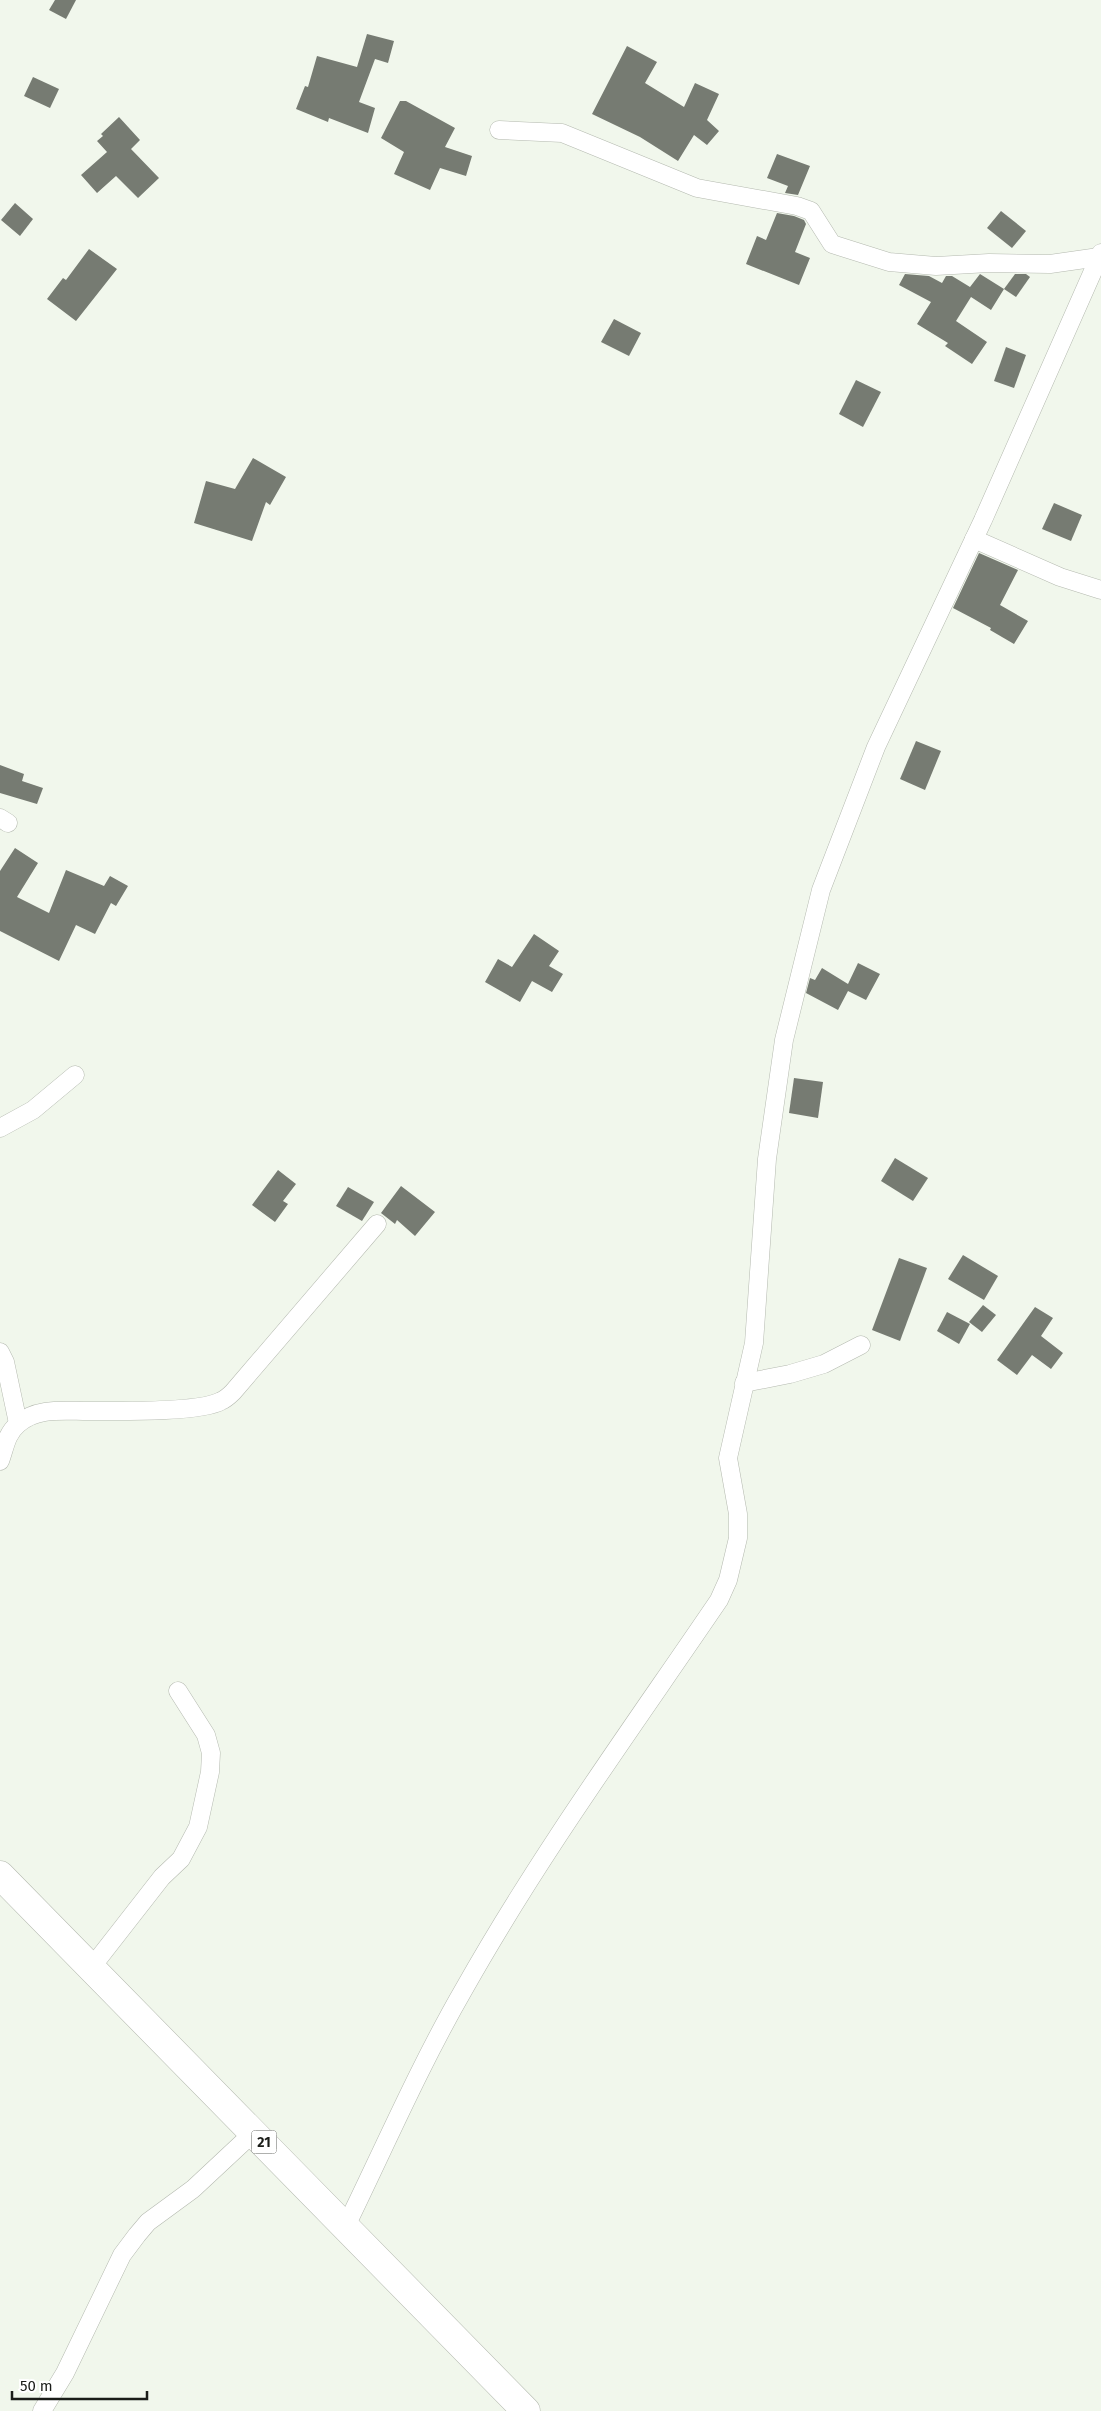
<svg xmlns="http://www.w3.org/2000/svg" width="1101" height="2411" font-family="'Fira Sans',sans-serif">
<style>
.building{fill:#767b72}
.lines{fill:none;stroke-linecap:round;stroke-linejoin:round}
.street-casing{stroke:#b4b9af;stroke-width:19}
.highway-casing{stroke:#b4b9af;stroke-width:29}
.street{stroke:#fff;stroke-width:18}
.highway{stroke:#fff;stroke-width:28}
.labels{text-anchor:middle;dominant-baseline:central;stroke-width:4.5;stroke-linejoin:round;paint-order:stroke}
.shield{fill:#fff;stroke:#5f605d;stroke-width:1}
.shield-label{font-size:14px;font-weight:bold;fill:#1a1c18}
</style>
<rect width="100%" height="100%" fill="#f1f7ec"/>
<!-- building -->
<g class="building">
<polygon points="55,0 76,0 66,19 49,10"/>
<polygon points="367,34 394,41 388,63 375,59 359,102 375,108 368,133 329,118 328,122 296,109 305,86 308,87 317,56 357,67"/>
<polygon points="627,46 657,62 645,83 684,107 695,83 719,94 707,120 719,131 707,145 694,135 678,161 640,137 592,114"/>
<polygon points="33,77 59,89 50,108 24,96"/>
<polygon points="400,101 406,101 455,128 445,147 472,156 466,176 440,168 430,190 394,174 404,152 381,138"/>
<polygon points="119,117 140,140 131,149 159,178 138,198 116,176 97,193 81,175 107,152 97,141 103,136 101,134"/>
<polygon points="777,154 810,166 798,195 785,193 788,186 767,178"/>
<polygon points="15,203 33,219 20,236 1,220"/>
<polygon points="1001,211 1026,231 1012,248 987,228"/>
<polygon points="777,213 794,216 804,220 806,224 795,252 810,258 799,285 746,264 757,236 766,240"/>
<polygon points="89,249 117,269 76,321 47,299 63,278 66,280"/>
<polygon points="905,274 929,276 942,283 946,276 952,276 970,287 980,274 1004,289 991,310 971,297 956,321 987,342 972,364 945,346 948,343 917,324 931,302 899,285"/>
<polygon points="1015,274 1026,274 1030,277 1016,297 1004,289"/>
<polygon points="614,319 641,333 629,356 601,342"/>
<polygon points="1006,347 1026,355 1014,388 994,381"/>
<polygon points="856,380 881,392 863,427 839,414"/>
<polygon points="253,458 286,477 270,505 266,502 252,541 194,523 206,481 235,489"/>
<polygon points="1054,503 1082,515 1071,541 1042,529"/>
<polygon points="979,553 1018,570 1000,605 1028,621 1014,644 990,630 991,628 953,608"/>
<polygon points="916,741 941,751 925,790 900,779"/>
<polygon points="0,765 24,774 22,781 43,788 37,804 0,793"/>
<polygon points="15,848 38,863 17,897 49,913 66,870 104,886 110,876 128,886 116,906 111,903 95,934 76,925 59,961 0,931 0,871"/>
<polygon points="534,934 559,951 549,966 563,974 552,992 532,981 520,1002 485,982 498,959 512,967"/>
<polygon points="858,963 880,974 866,1000 848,991 838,1010 806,993 810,978 815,980 822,968 848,984"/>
<polygon points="794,1078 823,1082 818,1118 789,1113"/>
<polygon points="895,1158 928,1178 913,1201 881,1181"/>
<polygon points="278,1170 296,1184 283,1201 288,1204 275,1222 252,1205"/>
<polygon points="401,1186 435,1212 415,1236 397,1220 395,1224 381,1213"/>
<polygon points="348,1187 374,1202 362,1221 336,1206"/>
<polygon points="963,1255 998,1276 984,1300 948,1279"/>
<polygon points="899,1258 927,1268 900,1341 872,1330"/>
<polygon points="983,1305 996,1315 982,1332 969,1322"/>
<polygon points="1035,1307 1053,1318 1041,1336 1063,1353 1051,1369 1032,1355 1017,1375 997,1360"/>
<polygon points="947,1312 970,1324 959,1344 937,1331"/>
</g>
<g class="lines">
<!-- street casing -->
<g class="street-casing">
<g id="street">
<polyline points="499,130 562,133 697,188 797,206 811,211 832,244 889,262 936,266 989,263 1050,264 1099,257"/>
<polyline points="974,539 1060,577 1101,590"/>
<polyline points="0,818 8,823"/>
<polyline points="0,1128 33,1110 75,1075"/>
<polyline points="0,1352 5,1362 18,1423"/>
<polyline points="744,1383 790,1374 824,1364 861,1345"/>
<path d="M0,1461C5,1448 6,1434 18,1424C37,1407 64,1411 88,1411C116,1411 199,1413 221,1401C226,1399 230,1395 233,1392L377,1224"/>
<polyline points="91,1968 162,1877 181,1859 198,1827 210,1772 211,1753 206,1735 178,1691"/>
<path d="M346,2226C385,2146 420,2065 464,1989C540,1854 632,1728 719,1600L728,1580L738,1538V1514L728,1458L754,1343L767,1159L784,1040L821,890L876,747L983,520L1101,253"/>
<polyline points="42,2411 65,2373 122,2255 137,2235 148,2222 193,2189 254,2132"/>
</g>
</g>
<!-- highway casing -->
<g class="highway-casing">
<polyline id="highway" points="0,1875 526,2411"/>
</g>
<!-- street -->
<use href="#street" class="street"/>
<!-- highway -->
<use href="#highway" class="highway"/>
</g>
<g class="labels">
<!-- shield labels -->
<rect class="shield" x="251.5" y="2130.5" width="25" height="23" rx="4"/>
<g class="shield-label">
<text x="264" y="2142">21</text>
</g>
</g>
<!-- scale -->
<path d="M12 2391v8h135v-8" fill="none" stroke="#1a1c18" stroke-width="2.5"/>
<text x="20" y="2391" font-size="15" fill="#1a1c18" stroke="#ffffff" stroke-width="4" paint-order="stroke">50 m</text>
</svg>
